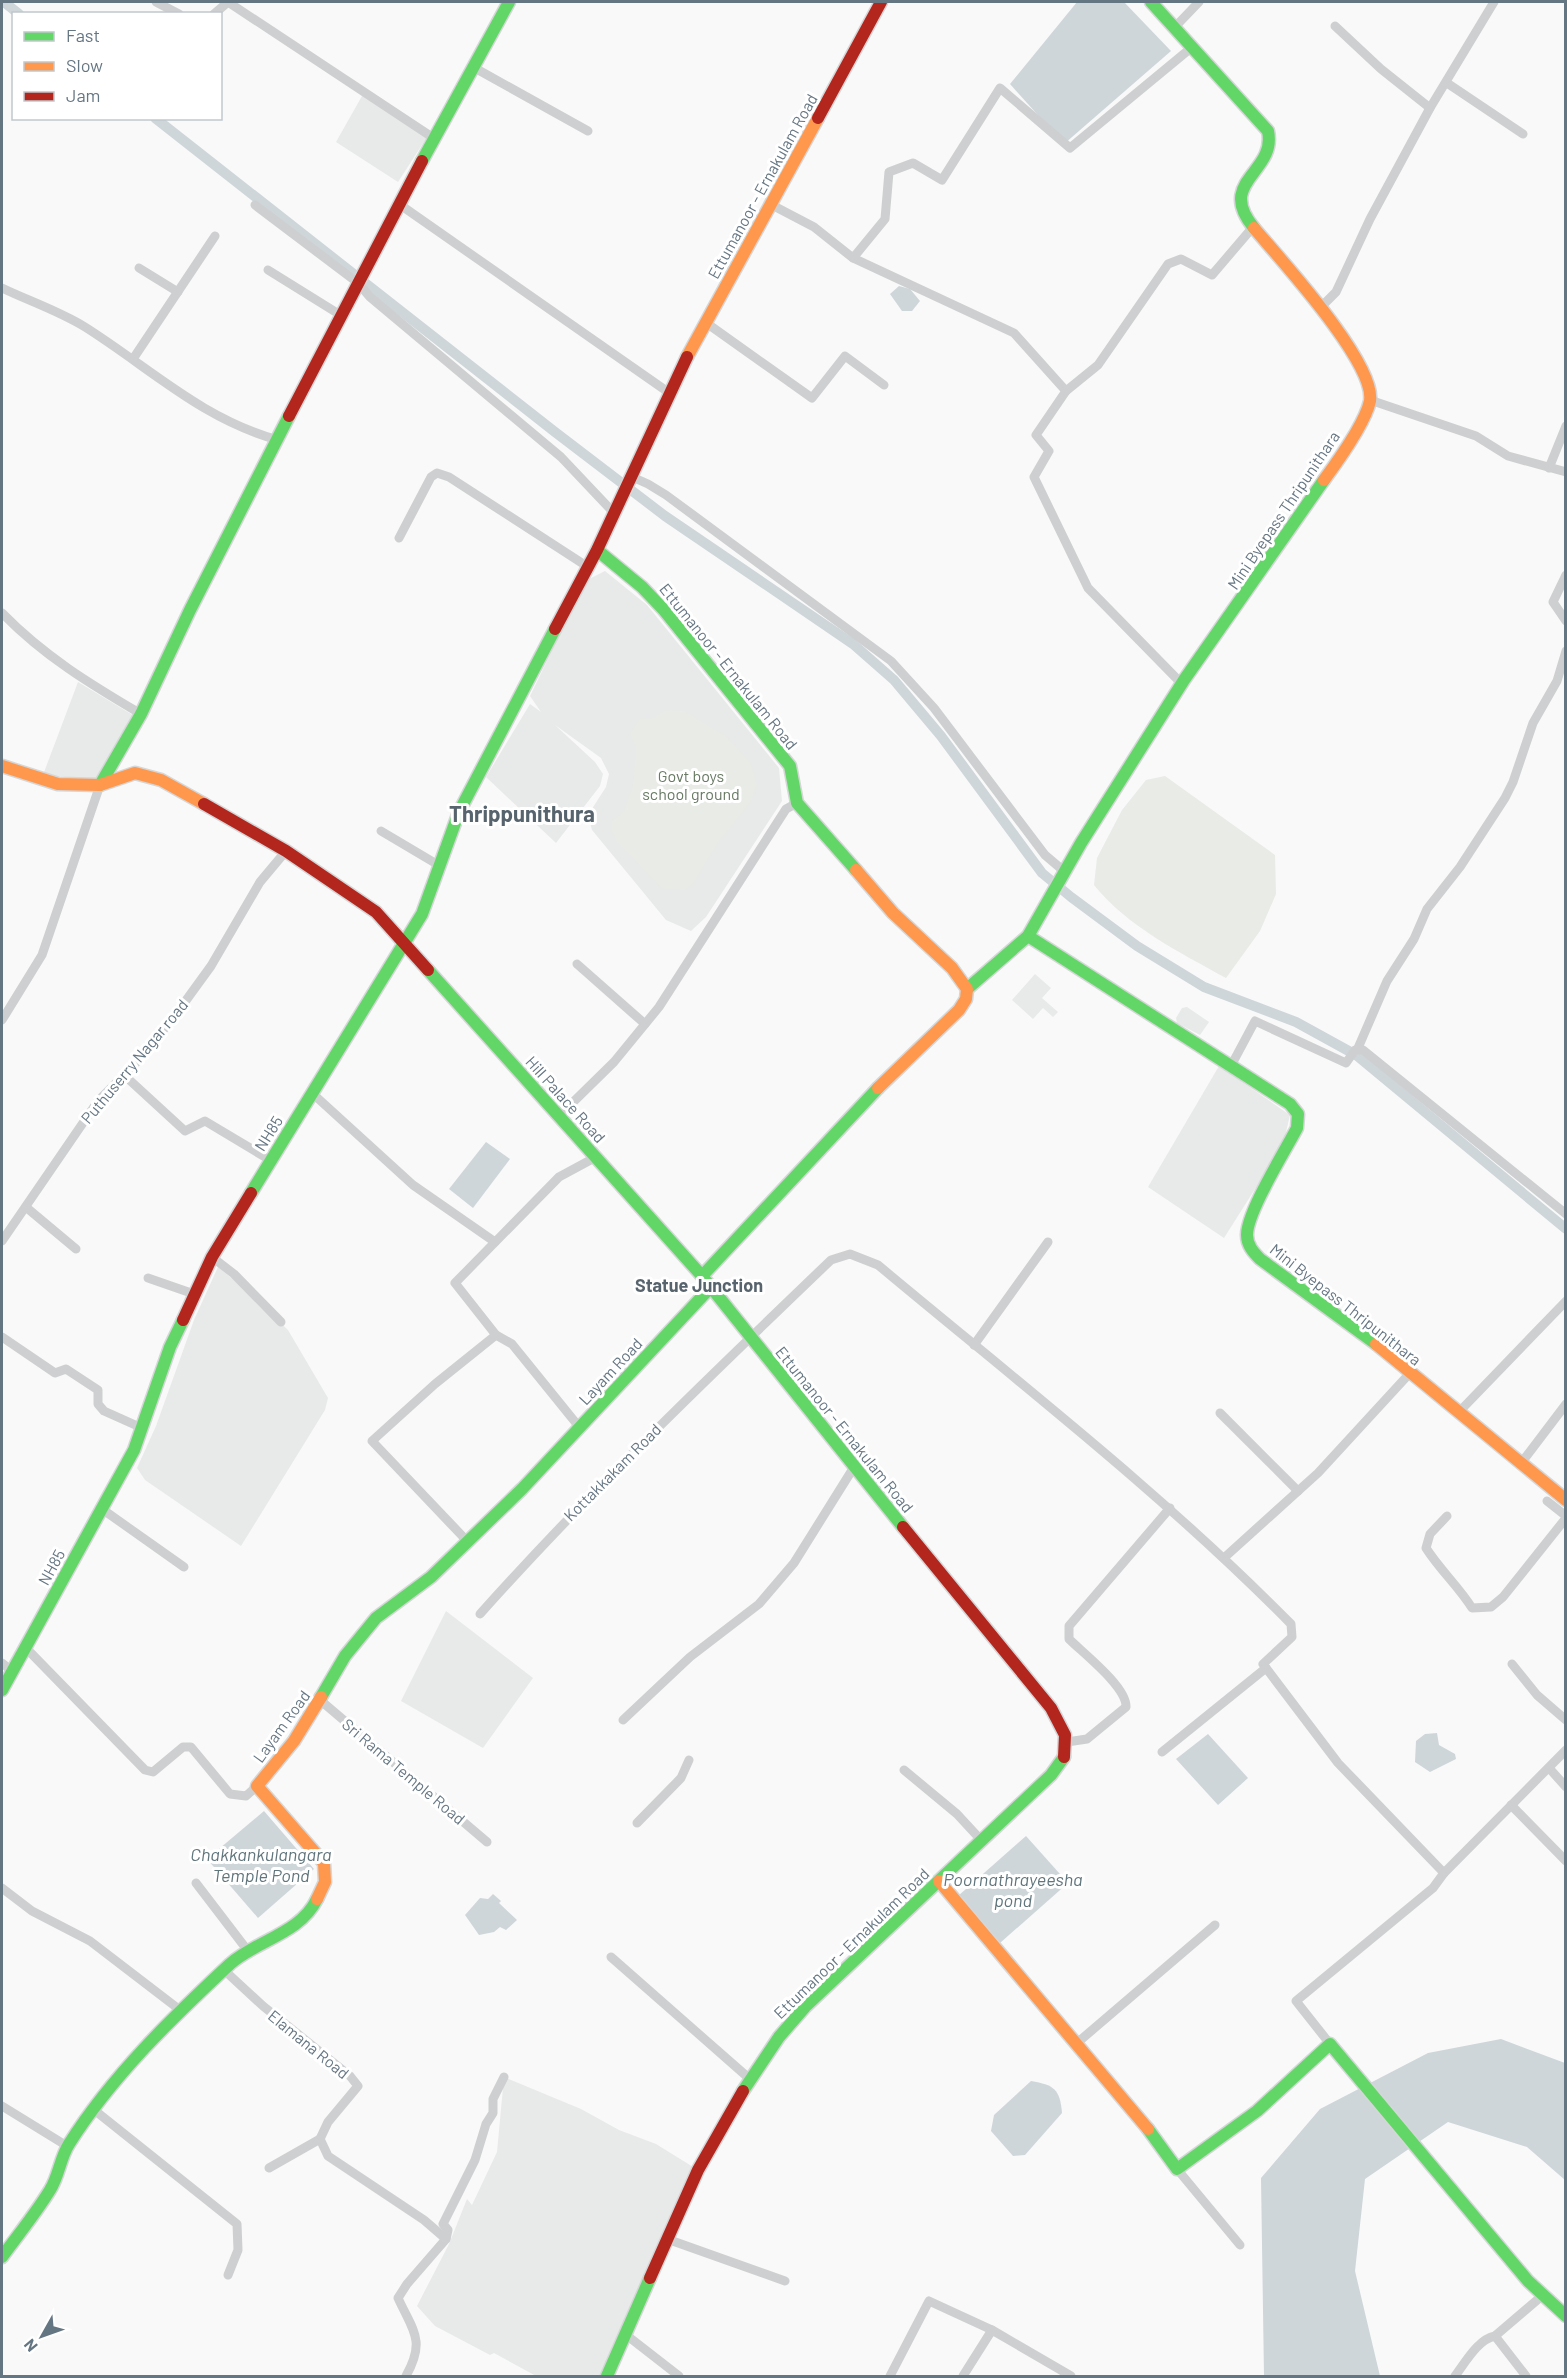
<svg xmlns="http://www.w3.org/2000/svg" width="1567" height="2378" font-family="Barlow,sans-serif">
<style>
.built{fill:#e8e9e9}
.green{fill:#e8ebe6}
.water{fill:#ced6d9}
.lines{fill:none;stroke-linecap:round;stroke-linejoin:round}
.canal{stroke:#ced6d9;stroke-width:10}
.fast-casing{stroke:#d5d6d7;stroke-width:15}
.slow-casing{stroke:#d5d6d7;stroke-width:15}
.jam-casing{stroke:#d5d6d7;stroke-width:15}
.street{stroke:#cecfd0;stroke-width:9}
.fast{stroke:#63d668;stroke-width:12}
.slow{stroke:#ff974d;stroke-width:12}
.jam{stroke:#b3261e;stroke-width:12}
.labels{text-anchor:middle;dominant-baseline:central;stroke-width:6;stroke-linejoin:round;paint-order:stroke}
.street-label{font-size:16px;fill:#657683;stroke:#fff}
.park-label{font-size:16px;fill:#687a64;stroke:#fff}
.neighbourhood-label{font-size:18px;font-weight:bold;fill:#57646e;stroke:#fff}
.water-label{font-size:18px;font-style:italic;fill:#60757c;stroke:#fff}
.district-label{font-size:22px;font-weight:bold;fill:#57646e;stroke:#fff}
</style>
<rect width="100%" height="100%" fill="#f9f9f9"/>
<!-- built -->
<g class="built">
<polygon points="366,89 431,131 398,182 336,142"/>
<polygon points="605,571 647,605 779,768 782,801 706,917 691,931 666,920 592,830 588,815 606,787 609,774 601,758 555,725 595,762 603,774 600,786 556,843 486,777 530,704 541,712 530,696 574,605 589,579"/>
<polygon points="78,682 136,717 97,780 43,775"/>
<polygon points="1035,974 1051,988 1042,998 1058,1012 1053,1017 1043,1008 1033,1019 1012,1000"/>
<polygon points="1187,1007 1209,1022 1200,1035 1177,1023 1176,1018 1182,1008"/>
<polygon points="1219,1066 1290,1115 1283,1145 1224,1238 1148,1187"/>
<polygon points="218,1267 252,1295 288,1330 328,1398 325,1410 241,1546 145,1480 137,1468 156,1426 194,1320"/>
<polygon points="446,1611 533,1678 483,1748 401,1701"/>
<polygon points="504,2077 581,2109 619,2130 656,2144 698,2170 605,2376 536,2376 494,2353 490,2355 435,2326 417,2306 449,2244 467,2199 472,2205 497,2152"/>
</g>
<!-- green -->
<g class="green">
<polygon points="667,710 684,711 727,737 751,763 757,785 750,803 718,843 693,884 685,890 662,889 616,841 612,831 612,821 624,811 633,784 636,747 630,734 640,718 651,719"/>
<path d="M1165,776L1275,855L1276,894L1260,931L1226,978C1179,952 1128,927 1094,885L1097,858L1122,810L1146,780Z"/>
</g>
<!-- water -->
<g class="water">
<polygon points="1077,2 1124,2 1171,51 1064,144 1010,84"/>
<polygon points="899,286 910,289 920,301 912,311 902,311 890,294"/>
<polygon points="486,1142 510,1159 473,1208 449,1189"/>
<polygon points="1437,1733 1439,1745 1455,1754 1456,1759 1430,1772 1415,1762 1416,1741 1425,1734"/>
<polygon points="1208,1734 1248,1778 1218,1805 1176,1759"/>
<polygon points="264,1811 314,1869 258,1918 207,1859"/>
<polygon points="1026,1836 1068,1883 1000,1943 958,1896"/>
<polygon points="493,1894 501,1901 499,1903 517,1920 506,1930 500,1927 494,1932 479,1935 465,1915 480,1898 488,1899"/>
<polygon points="1501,2039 1565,2063 1565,2180 1527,2147 1448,2122 1365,2179 1355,2271 1380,2376 1264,2376 1261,2178 1320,2109 1428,2053"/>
<path d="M1031,2081C1054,2085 1060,2089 1062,2113L1025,2155L1013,2156L991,2131L994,2115Z"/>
</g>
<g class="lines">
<!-- canal -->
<g class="canal">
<polyline points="4,2 19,14"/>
<polyline points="155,118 555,432 665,516 853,644 894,680 941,736 1042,873 1071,897 1137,946 1204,987 1296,1022 1356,1055 1566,1229"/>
</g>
<!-- fast casing -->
<g class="fast-casing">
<g id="fast">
<path d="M1151,2L1268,131C1277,173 1215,181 1254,228"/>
<polyline points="422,161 509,2"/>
<polyline points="597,550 642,587 663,609 790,766 797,803 856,870"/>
<polyline points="100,785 141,714 190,610 289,416"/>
<path d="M1028,936L1290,1104L1298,1114L1297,1128C1285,1151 1247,1212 1247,1235C1247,1245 1253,1252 1260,1259L1376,1344"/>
<polyline points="428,970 702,1276"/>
<polyline points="967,989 1028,936 1081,843 1184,680 1324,480"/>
<polyline points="878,1088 702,1276 903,1527"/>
<polyline points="251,1193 422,914 459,812 555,629"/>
<polyline points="2,1690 134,1450 170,1347 183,1320"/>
<polyline points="321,1697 345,1656 376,1618 431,1577 522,1489 711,1287"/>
<polyline points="743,2091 779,2037 805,2007 1051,1775 1064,1757"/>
<polyline points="1148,2129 1177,2169 1257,2111 1330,2044 1528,2281 1566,2316"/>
<path d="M2,2257C18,2235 36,2213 50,2190C59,2176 60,2158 69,2144C112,2076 172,2018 230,1964C257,1940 300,1934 317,1899"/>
<polyline points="607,2376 650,2278"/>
</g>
</g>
<!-- slow casing -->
<g class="slow-casing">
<g id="slow">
<path d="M1254,228C1280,259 1376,363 1370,401C1365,424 1338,461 1324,480"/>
<polyline points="687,357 818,118"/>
<polyline points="2,766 58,784 100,785 135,773 161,780 204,804"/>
<polyline points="856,870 893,913 952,968 967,989 966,999 959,1010 878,1088"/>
<polyline points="1376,1344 1566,1500"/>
<polyline points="939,1881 1148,2129"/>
<polyline points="317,1899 325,1882 324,1863 257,1786 294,1741 321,1697"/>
</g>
</g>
<!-- jam casing -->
<g class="jam-casing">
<g id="jam">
<polyline points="818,118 881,2"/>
<polyline points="289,416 422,161"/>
<polyline points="555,629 597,550 687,357"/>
<polyline points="204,804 286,851 376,912 428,970"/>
<polyline points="183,1320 212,1257 251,1193"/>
<polyline points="903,1527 1051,1708 1065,1735 1064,1757"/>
<polyline points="650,2278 698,2170 743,2091"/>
</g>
</g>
<!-- street -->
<g class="street">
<polyline points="156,2 179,14"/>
<polyline points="214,14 228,2 435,139"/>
<polyline points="1335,26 1381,69 1430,108"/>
<polyline points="1175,27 1199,2"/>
<polyline points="473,67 588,131"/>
<polyline points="1447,83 1523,134"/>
<polyline points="399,204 668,392"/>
<polyline points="770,204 814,227 853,258 885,219 889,172 913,163 942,180 1000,88 1070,148 1191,48"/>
<polyline points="255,205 358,283 370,297 561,457 614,513"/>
<polyline points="853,258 1014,333 1066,391 1036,435 1049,451 1034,477 1088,588 1182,684"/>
<polyline points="139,268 178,292"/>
<polyline points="268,270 342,316"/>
<path d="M2,288C29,301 59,311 85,327C150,368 202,419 278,440"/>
<polyline points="1321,307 1336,292 1370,219 1430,108 1494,2"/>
<polyline points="705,322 812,398 845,356 884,385"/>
<polyline points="133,359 215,236"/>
<polyline points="1066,391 1098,365 1168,264 1181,259 1212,275 1253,227"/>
<polyline points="1370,400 1476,436 1508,456 1566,472"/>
<polyline points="1549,468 1566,426"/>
<polyline points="630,476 648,484 666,495 891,661 934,708 1045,855 1065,872"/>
<polyline points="399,538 431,477 437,473 449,477 588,567"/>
<polyline points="1566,575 1553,602 1566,621"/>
<path d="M2,613C44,656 90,684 141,714"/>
<polyline points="381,831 440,866"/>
<polyline points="577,964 645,1024"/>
<polyline points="2,1020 42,955 100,785"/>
<polyline points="1358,1048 1387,981 1414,939 1427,909 1460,867 1505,798 1513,782 1533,723 1557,681 1566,651"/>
<polyline points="1232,1064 1255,1021 1346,1063 1355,1050 1363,1050 1566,1214"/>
<polyline points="124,1075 185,1131 205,1121 270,1160"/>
<polyline points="312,1093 413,1185 495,1242"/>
<polyline points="560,1115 614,1062 659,1007 786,809 797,803"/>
<polyline points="27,1208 76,1249"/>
<polyline points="2,1241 98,1101 134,1065 174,1017 211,966 260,882 286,851"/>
<polyline points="212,1257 234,1274 281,1322"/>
<polyline points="148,1278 194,1294"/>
<polyline points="496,1335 512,1344 580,1428"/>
<polyline points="2,1337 55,1373 66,1369 98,1390 98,1404 104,1411 142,1428"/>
<polyline points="974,1345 1048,1242"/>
<polyline points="1220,1413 1298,1491"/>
<polyline points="1458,1413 1566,1301"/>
<polyline points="1522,1462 1566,1404"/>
<polyline points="1547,1501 1566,1516"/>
<polyline points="102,1509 184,1567"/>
<path d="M1447,1516L1430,1534L1426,1548C1440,1570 1459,1587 1472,1608L1491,1607L1503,1597L1566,1518"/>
<polyline points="468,1542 372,1441 435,1384 496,1335 455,1283 559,1177 596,1157"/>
<polyline points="1225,1557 1318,1473 1410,1373"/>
<path d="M480,1614C591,1490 711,1375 831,1260L850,1254L878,1265C1018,1382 1163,1494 1291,1624L1292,1637L1263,1664L1338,1763L1444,1873L1433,1888L1296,2001L1330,2044"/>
<polyline points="25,1647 145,1770 153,1772 183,1747 191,1747 230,1794 246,1796 257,1786"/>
<polyline points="2,1663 12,1671"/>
<polyline points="1512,1664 1537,1695 1566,1720"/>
<polyline points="320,1700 487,1842"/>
<polyline points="623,1720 690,1657 759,1604 794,1563 854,1467"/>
<path d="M1067,1742L1087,1739L1126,1707C1127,1687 1083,1653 1069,1639V1626L1170,1508"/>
<polyline points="1162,1752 1266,1668"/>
<polyline points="1549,1768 1566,1787"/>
<polyline points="904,1770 957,1814 981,1840"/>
<polyline points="1511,1805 1566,1861"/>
<polyline points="637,1823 681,1778 689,1760"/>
<polyline points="1444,1873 1566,1750"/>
<polyline points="196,1883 248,1951"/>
<polyline points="2,1888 32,1911 90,1941 180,2010"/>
<polyline points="611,1957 751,2080"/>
<polyline points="224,1970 263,2006 350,2076 358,2086 328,2122 320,2139 328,2156 424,2220 446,2239"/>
<polyline points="1077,2043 1215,1925"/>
<polyline points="2,2106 67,2146"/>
<polyline points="93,2109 237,2224 238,2250 228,2275"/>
<polyline points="269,2168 320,2139"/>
<polyline points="1177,2169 1240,2245"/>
<polyline points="667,2239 785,2281"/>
<polyline points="625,2334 679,2376"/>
<path d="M406,2376C426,2340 413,2331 398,2298L407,2284L446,2239L448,2230L443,2224L475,2160L486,2124L493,2113V2099L504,2077"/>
<polyline points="890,2376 929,2301 992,2330"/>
<polyline points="963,2376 992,2330 1071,2376"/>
<path d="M1455,2376C1465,2363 1478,2339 1495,2336"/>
<polyline points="1526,2376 1495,2336 1543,2295"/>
</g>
<!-- fast -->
<use href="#fast" class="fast"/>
<!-- slow -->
<use href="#slow" class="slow"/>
<!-- jam -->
<use href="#jam" class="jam"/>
</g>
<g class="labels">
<!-- street labels -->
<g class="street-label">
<text transform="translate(762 186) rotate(-61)">Ettumanoor - Ernakulam Road</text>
<text transform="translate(1283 510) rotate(-56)">Mini Byepass Thripunithara</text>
<text transform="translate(729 666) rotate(51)">Ettumanoor - Ernakulam Road</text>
<text transform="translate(134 1061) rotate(-50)">Puthuserry Nagar road</text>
<text transform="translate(566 1099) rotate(48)">Hill Palace Road</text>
<text transform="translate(268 1133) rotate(-58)">NH85</text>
<text transform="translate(1346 1304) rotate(38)">Mini Byepass Thripunithara</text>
<text transform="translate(610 1371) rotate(-47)">Layam Road</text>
<text transform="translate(845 1429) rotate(51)">Ettumanoor - Ernakulam Road</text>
<text transform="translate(612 1472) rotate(-45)">Kottakkakam Road</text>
<text transform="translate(51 1567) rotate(-61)">NH85</text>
<text transform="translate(281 1726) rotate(-54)">Layam Road</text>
<text transform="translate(404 1771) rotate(40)">Sri Rama Temple Road</text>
<text transform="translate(851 1943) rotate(-44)">Ettumanoor - Ernakulam Road</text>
<text transform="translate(309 2044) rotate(39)">Elamana Road</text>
</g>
<!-- park labels -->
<g class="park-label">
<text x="691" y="775">Govt boys<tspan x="691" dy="18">school ground</tspan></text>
</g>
<!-- neighbourhood labels -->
<g class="neighbourhood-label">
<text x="699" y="1285">Statue Junction</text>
</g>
<!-- water labels -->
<g class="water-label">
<text x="261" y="1854">Chakkankulangara<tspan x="261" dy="21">Temple Pond</tspan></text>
<text x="1013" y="1879">Poornathrayeesha<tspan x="1013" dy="21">pond</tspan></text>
</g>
<!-- district labels -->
<g class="district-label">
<text x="522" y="813">Thrippunithura</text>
</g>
</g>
<!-- border -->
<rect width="1567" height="2378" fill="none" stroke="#657683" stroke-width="6"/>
<!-- legend -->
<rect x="12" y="12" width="210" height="108" fill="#ffffff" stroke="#c1c8cd" stroke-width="1.5"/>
<rect x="24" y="32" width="30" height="9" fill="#63d668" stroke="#c1c8cd" stroke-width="1.5"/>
<text x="66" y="42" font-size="18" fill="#657683">Fast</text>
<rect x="24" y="62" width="30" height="9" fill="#ff974d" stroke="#c1c8cd" stroke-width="1.5"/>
<text x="66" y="72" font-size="18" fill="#657683">Slow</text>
<rect x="24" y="92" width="30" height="9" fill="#b3261e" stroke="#c1c8cd" stroke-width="1.5"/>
<text x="66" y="102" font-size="18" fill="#657683">Jam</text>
<!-- north arrow -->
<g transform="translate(42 2336) rotate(230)" stroke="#ffffff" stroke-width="4.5" paint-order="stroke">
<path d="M0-4.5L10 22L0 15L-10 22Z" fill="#657683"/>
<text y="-9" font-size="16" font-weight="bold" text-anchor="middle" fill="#657683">N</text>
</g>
</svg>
